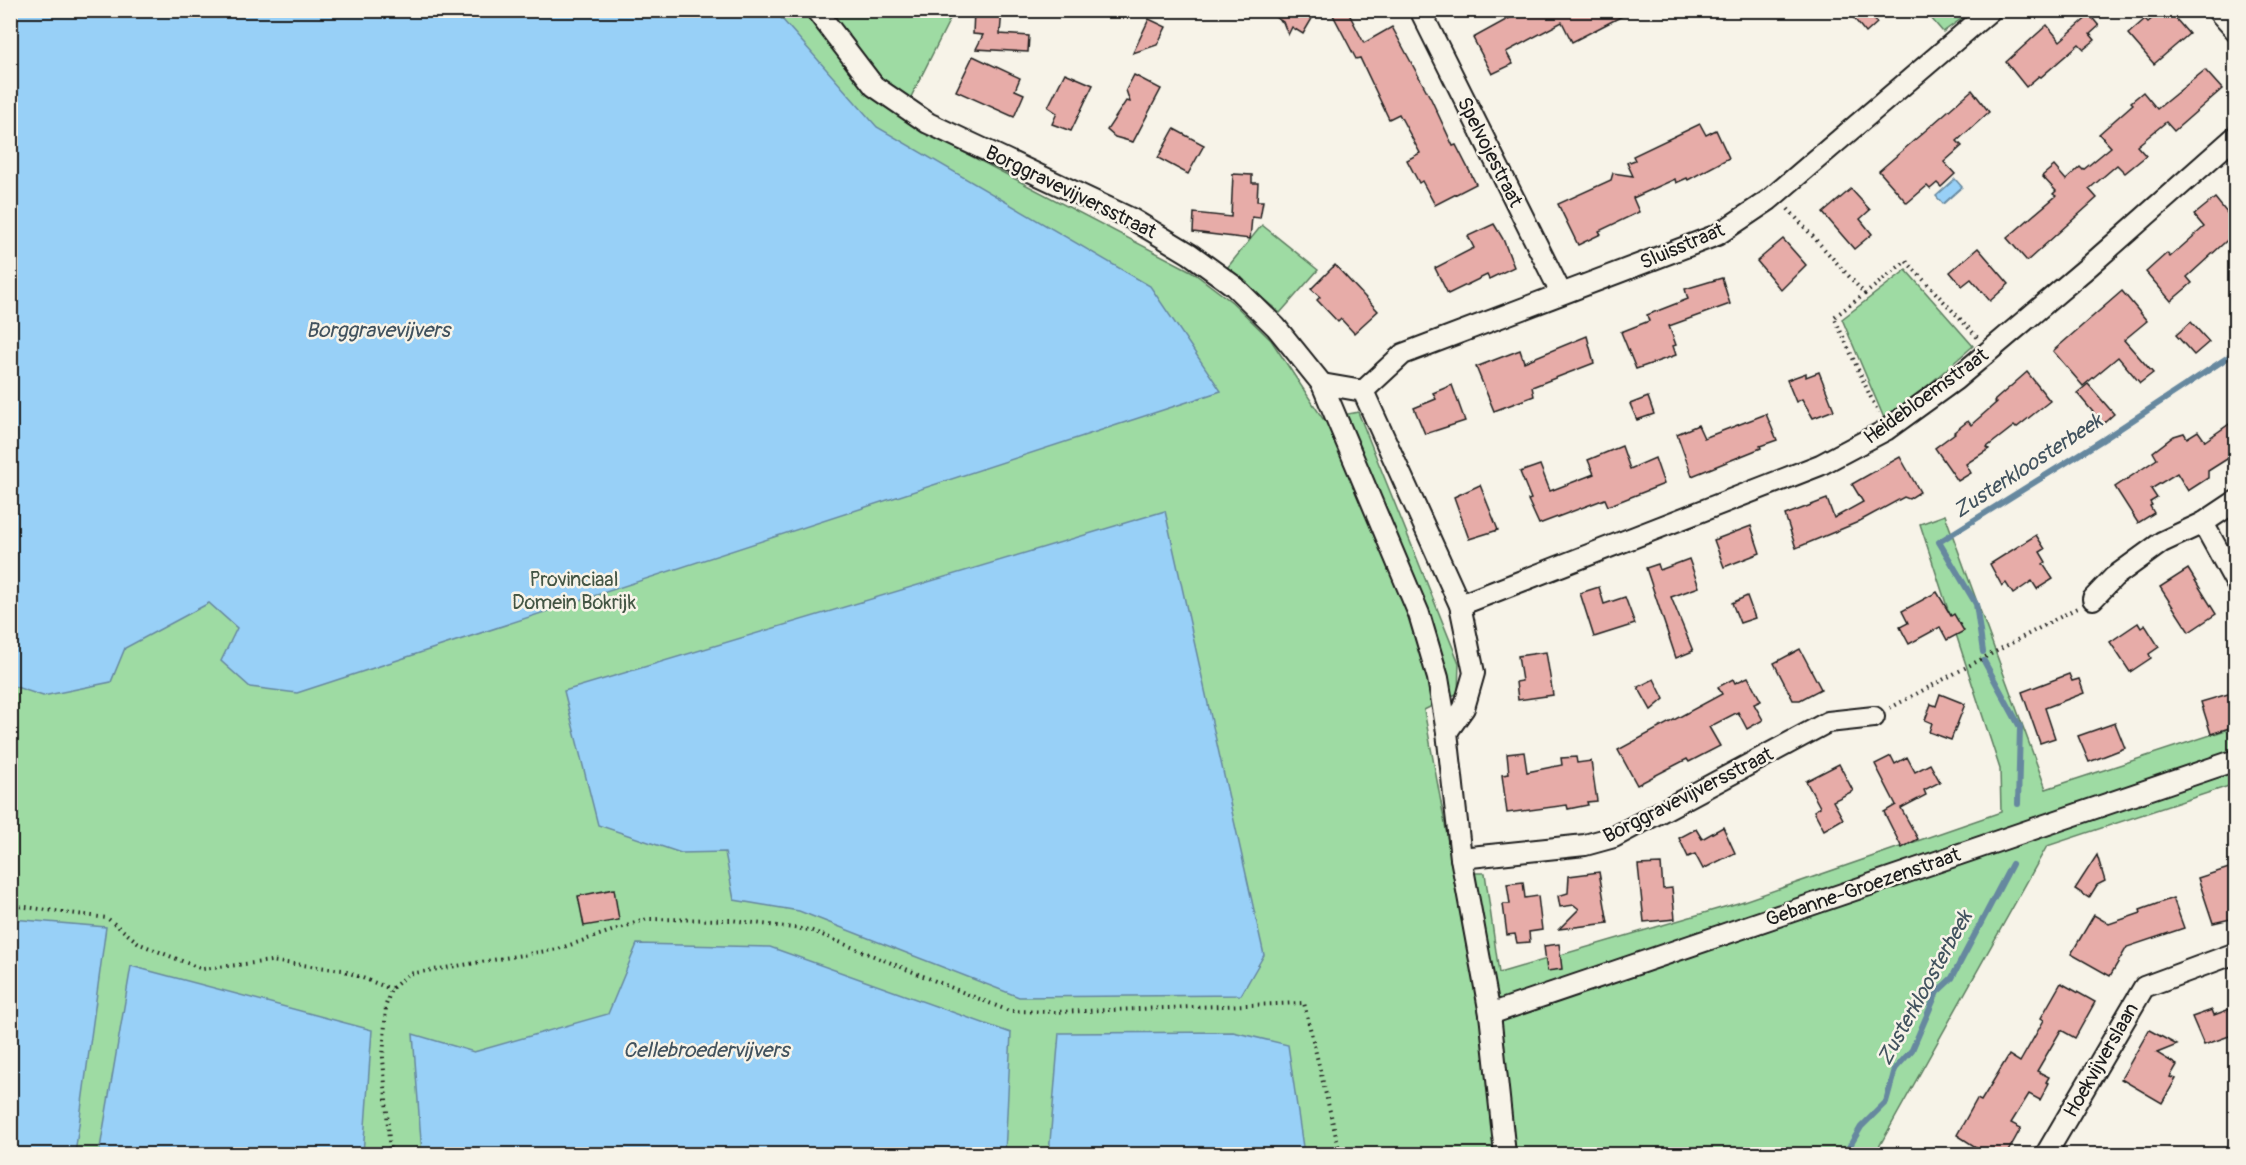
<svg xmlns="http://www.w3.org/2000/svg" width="2246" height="1165" font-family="Pangolin,sans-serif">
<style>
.green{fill:#9edba3;stroke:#5d7c60;stroke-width:1.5}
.water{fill:#98d0f7;stroke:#66889f;stroke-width:1.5}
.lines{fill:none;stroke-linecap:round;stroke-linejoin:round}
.stream{stroke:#66889f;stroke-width:6}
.building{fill:#e7aca8;stroke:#1c1c1c;stroke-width:1.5}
.minor-casing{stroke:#1c1c1c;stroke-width:24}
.path{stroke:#1c1c1c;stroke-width:4;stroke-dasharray:1.5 4.5;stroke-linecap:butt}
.minor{stroke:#f7f3e8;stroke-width:20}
.labels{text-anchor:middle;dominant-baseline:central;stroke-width:5;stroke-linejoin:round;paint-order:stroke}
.street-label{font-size:20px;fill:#1c1c1c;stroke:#f7f3e8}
.park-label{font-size:20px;fill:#435544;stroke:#f7f3e8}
.water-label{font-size:21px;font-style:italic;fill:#41525e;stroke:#f7f3e8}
</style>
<rect width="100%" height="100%" fill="#f7f3e8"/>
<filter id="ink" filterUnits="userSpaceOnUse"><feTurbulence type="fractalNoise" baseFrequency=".0167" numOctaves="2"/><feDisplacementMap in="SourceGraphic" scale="12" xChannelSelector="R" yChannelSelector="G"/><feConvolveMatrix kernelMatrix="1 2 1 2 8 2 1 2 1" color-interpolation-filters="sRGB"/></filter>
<g filter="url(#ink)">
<!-- green -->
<g class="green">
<polygon points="10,11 954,11 902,115 950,145 1191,271 1232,302 1271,340 1323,419 1358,412 1459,663 1458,693 1424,710 1454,873 1485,873 1499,973 1738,903 2001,812 2000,769 1920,524 1945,515 2046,789 2235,727 2235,784 2047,846 1875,1154 11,1154"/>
<polygon points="1925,11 1972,11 1943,32"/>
<polygon points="1262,225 1318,270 1280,313 1227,268"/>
<polygon points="1906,270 1973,346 1925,388 1884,418 1842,319"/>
</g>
<!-- water -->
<g class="water">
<polygon points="11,10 775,11 877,127 1150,286 1221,391 297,693 250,687 221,661 237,628 209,603 125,648 111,682 43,696 10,685"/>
<polygon points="1955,179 1962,187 1943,204 1936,196"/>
<polygon points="1165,511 1264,955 1241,995 1019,997 799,911 734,900 725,852 681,853 598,825 564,691"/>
<polygon points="12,919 106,927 75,1154 11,1154 10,921"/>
<polygon points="637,944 770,947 1011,1033 1005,1154 422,1154 413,1034 474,1052 608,1014"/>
<polygon points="131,966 372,1030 363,1154 99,1154"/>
<polygon points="1233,1032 1288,1045 1304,1154 1049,1154 1059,1033"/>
</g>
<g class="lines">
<!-- stream -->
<g class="stream">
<polyline points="1983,652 1976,604 1939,542 2104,439 2236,352"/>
<polyline points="1984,661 2020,727 2018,804"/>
<polyline points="1845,1154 1861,1127 1886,1102 1895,1069 1912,1050 1937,992 1952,978 2012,864"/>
</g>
</g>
<!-- building -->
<g class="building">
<polygon points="974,10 1002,10 1000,34 1029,36 1028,52 976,49 983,35 973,34"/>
<polygon points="1264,10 1317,10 1303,34 1292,27 1288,35 1283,22"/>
<polygon points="1337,10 1347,10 1364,43 1392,27 1431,99 1453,146 1456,145 1476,184 1435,205 1422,181 1419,183 1407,160 1420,153 1399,114 1389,119 1360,58 1356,59 1332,13"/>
<polygon points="1524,10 1634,10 1572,42 1562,22 1506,52 1513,64 1492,74 1473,38"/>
<polygon points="1847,10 1867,10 1877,23 1866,33"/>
<polygon points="2161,11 2166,16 2170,12 2189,34 2154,64 2128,34 2145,19 2148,22"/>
<polygon points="2090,15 2099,26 2090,34 2095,40 2084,49 2079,44 2041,77 2039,76 2026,87 2006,62 2047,25 2060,41"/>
<polygon points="1149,19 1166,27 1157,45 1133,53"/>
<polygon points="973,56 1020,78 1015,90 1024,94 1014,117 956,91"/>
<polygon points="2205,70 2222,89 2174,131 2166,122 2137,146 2146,156 2125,173 2117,165 2089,189 2097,198 2027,261 2007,238 2056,196 2053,194 2056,191 2042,176 2054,166 2066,180 2080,167 2083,170 2111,147 2099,134 2133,104 2131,102 2143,92 2157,109"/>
<polygon points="1065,73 1093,85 1071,131 1052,124 1057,113 1048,107"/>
<polygon points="1134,75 1161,89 1133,142 1115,137 1107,130 1126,101 1130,102 1126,90"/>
<polygon points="1972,90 1989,112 1957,141 1962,146 1944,162 1955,174 1941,187 1937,183 1930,189 1927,186 1907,203 1879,171"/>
<polygon points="1700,124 1706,135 1716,130 1729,158 1688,180 1687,178 1676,183 1675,179 1633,198 1639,212 1599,231 1601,234 1578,245 1558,204 1611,180 1613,173 1633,176 1627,163 1635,160 1633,156"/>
<polygon points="1174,129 1204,145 1188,174 1158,158"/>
<polygon points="1233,174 1252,175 1252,183 1258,183 1257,201 1263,201 1260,218 1252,217 1250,239 1193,232 1194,213 1231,217"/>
<polygon points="1851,189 1870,210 1860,219 1872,234 1854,249 1823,213"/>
<polygon points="2215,198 2227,213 2235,205 2235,233 2187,277 2192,283 2171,301 2146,272 2167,253 2170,257 2204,227 2194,215"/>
<polygon points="1494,224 1503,239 1514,267 1489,279 1487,275 1448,294 1435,268 1474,248 1468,236"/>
<polygon points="1783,239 1806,265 1781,290 1757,261"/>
<polygon points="1978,248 2009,284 1990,301 1971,279 1962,286 1950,272"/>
<polygon points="1335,265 1378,311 1354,333 1341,319 1338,322 1317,300 1320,297 1311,289"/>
<polygon points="1722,278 1730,304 1669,326 1676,345 1673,346 1676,355 1636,369 1621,332 1649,321 1647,315 1688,299 1685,289"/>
<polygon points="2122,291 2147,321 2124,340 2153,373 2140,383 2118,357 2083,386 2053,351"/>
<polygon points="2191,322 2209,342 2194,355 2176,335"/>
<polygon points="1587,336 1594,363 1532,387 1534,396 1494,411 1476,367 1520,350 1524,362"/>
<polygon points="1819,372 1834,410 1813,418 1802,399 1796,402 1787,380 1806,373 1806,377"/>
<polygon points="2027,372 2050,401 2016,428 2014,426 1987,447 1989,449 1966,464 1971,473 1958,481 1935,448 1955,433 1954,432 1968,421 1971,425 1996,403 1994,401"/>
<polygon points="2088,384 2114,414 2103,424 2077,393"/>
<polygon points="1452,385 1465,421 1425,434 1414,408 1436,399 1433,393"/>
<polygon points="1648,397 1654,414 1637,420 1630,404"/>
<polygon points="1766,414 1777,440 1760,446 1761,448 1692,476 1677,434 1698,425 1704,438"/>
<polygon points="2235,420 2235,454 2208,471 2208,478 2188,491 2177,473 2151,489 2157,498 2150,502 2152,505 2150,506 2154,513 2138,523 2115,487 2157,459 2153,452 2174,436 2184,433 2187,438 2198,431 2205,441"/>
<polygon points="1622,446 1630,469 1655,458 1664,484 1608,506 1605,499 1539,524 1528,500 1531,499 1520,472 1540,465 1550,491 1594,474 1588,460"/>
<polygon points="1900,457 1920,492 1909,499 1904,497 1856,523 1796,548 1785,515 1827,499 1834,518 1863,502 1852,484"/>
<polygon points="1480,485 1498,530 1469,539 1454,497"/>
<polygon points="1751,526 1760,553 1724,567 1714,540"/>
<polygon points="2036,535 2045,549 2040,552 2046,562 2043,564 2053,579 2037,589 2032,581 2013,594 2006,583 2002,586 1990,564"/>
<polygon points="1689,559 1699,587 1671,597 1693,651 1676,658 1646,568 1658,564 1660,570"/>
<polygon points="2188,569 2216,614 2189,632 2160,587"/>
<polygon points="1599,587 1604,604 1625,597 1635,624 1594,637 1580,593"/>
<polygon points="1937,592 1951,616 1954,614 1964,631 1947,640 1940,627 1909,644 1900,627 1908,623 1902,611"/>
<polygon points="1747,596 1755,618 1740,623 1732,603"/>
<polygon points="2138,623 2141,628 2145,625 2159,647 2149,654 2151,658 2130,672 2110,642"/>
<polygon points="1800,649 1821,689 1800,700 1793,700 1774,663"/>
<polygon points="1546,652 1553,695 1518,700 1516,682 1522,681 1518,656"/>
<polygon points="2069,674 2072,681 2079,679 2084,693 2045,708 2055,738 2040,743 2022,692"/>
<polygon points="1748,677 1761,701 1754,704 1763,720 1747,729 1738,712 1709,727 1720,746 1689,762 1687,759 1637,785 1618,750 1722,694 1718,687 1733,679 1735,683"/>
<polygon points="1654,679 1664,699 1651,710 1638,687"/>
<polygon points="2235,692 2235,726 2211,734 2201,702"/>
<polygon points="1940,694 1965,704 1951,740 1929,732 1932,723 1925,720 1931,704 1936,706"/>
<polygon points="2115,723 2125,748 2089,762 2078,736"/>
<polygon points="1524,752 1527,772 1562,765 1561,758 1576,757 1577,763 1591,761 1597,801 1587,802 1588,805 1568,809 1567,805 1507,813 1502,775 1509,774 1507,754"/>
<polygon points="1891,756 1895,764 1907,757 1915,772 1930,764 1940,782 1924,790 1926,795 1901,808 1918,839 1902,848 1884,812 1896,805 1875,764"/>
<polygon points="1839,764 1853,791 1833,801 1843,819 1824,830 1814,811 1820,807 1806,781"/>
<polygon points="1723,827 1735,853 1703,869 1695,854 1688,857 1679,838 1696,829 1702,839"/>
<polygon points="2097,855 2105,881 2097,885 2089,898 2075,889"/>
<polygon points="1661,864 1663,889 1672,888 1675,919 1644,922 1638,865"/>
<polygon points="2235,866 2235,918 2213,923 2198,878"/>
<polygon points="1599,872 1608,923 1559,929 1579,909 1574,905 1560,907 1558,896 1568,893 1569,876"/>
<polygon points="1523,882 1525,898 1538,896 1542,930 1529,932 1530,942 1517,943 1515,934 1507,935 1503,904 1510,904 1507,884"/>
<polygon points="614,889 619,920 584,926 578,896"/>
<polygon points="2173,898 2184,928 2127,947 2110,976 2071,954 2094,915 2109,924 2141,913 2140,910"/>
<polygon points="1559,944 1562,969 1547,971 1544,946"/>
<polygon points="2061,983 2095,1002 2075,1038 2061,1030 2037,1071 2049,1077 2046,1082 2049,1083 2040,1100 2029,1094 2011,1123 2021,1128 2006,1155 1988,1155 1957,1135 1977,1099 1981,1101 2009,1055 2020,1062 2044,1020 2041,1018"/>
<polygon points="2230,1009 2235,1026 2235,1034 2204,1045 2192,1017 2212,1010 2214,1015"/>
<polygon points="2149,1030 2177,1045 2157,1053 2177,1065 2170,1077 2176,1079 2162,1103 2121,1079"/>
</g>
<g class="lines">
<!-- minor casing -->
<g class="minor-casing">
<g id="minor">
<polyline points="816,10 874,86 928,123 1132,219 1190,254 1234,286 1276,327 1322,384 1419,614 1438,678 1447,732 1461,858 1490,1014 1505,1154"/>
<polyline points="1420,10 1561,293"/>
<polyline points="2217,10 2236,31"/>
<polyline points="1322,384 1363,391 1460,605 1474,673 1464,708 1447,732"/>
<polyline points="1363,391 1403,354 1717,235 1769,200 1991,10"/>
<polyline points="2203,523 2236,583"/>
<polyline points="2093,599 2114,577 2162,542 2203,523 2236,501"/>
<polyline points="1460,605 1820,465 1886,430 1955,380 2088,267 2236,136"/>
<polyline points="1461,858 1585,845 1614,837 1828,722 1874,717"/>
<polyline points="1490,1014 2236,760"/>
<polyline points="2046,1154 2144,987 2236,953"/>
</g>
</g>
<!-- path -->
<g class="path">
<polyline points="1788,209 1865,294 1906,261 1978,338"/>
<polyline points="1865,294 1834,317 1878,413"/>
<polyline points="1890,708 2077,608"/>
<polyline points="10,912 18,906 107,918 140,944 202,969 271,961 342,970 391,989"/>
<polyline points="390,1154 383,1058 386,1005 391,989 409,974 558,949 647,919 731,920 810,930 1009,1011 1056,1012 1304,1003 1339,1149 1345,1154"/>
</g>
<!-- minor -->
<use href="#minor" class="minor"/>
</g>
</g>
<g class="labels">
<!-- street labels -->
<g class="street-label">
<text transform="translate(1490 152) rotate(63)">Spelvojestraat</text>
<text transform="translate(1071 192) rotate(26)">Borggravevijversstraat</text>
<text transform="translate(1682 246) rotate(-23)">Sluisstraat</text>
<text transform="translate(1926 396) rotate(-36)">Heidebloemstraat</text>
<text transform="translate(1688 795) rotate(-27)">Borggravevijversstraat</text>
<text transform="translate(1863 887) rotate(-19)">Gebanne-Groezenstraat</text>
<text transform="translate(2101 1060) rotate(-60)">Hoekvijverslaan</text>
</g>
<!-- park labels -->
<g class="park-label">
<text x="574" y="579">Provinciaal<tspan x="574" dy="23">Domein Bokrijk</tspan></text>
</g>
<!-- water labels -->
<g class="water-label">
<text x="378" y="330">Borggravevijvers</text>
<text transform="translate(2028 466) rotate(-33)">Zusterkloosterbeek</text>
<text transform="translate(1925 988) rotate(-61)">Zusterkloosterbeek</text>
<text x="706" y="1050">Cellebroedervijvers</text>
</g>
</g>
<!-- margin -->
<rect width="2246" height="1165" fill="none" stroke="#f7f3e8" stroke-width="36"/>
<rect x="18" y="18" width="2210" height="1129" fill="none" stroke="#1c1c1c" stroke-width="2" filter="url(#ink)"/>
</svg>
